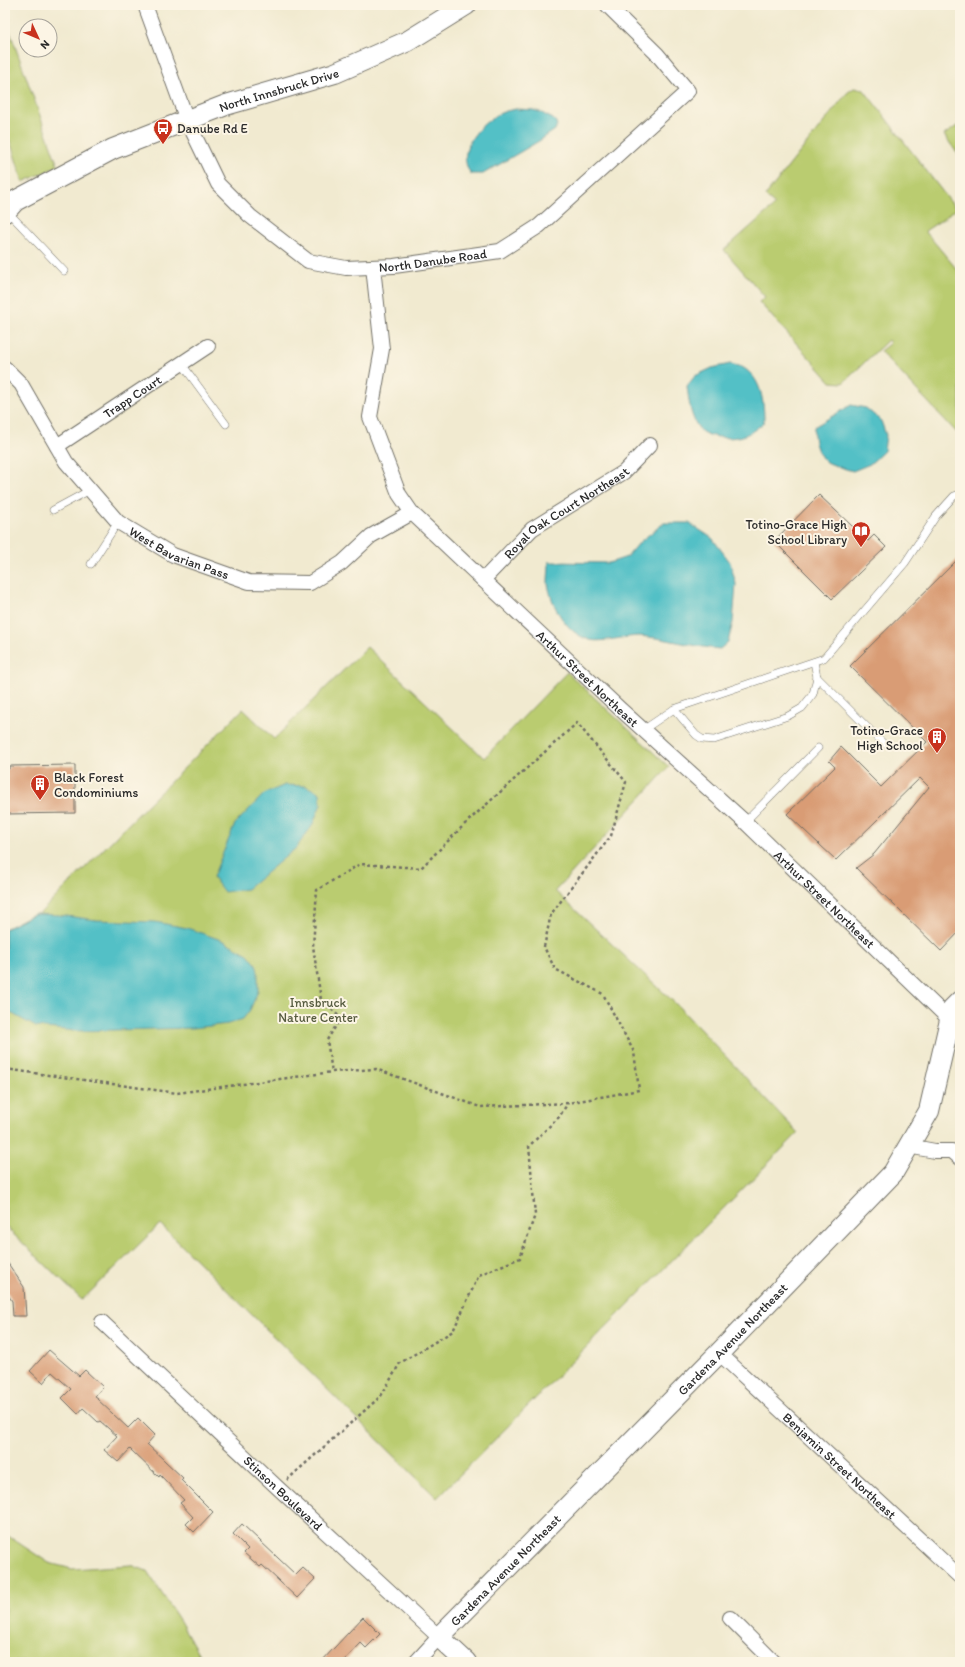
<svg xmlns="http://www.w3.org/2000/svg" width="965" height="1667" font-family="Itim,sans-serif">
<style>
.green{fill:#bacc6f;stroke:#727c4d}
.water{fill:#52c0c6;stroke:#3e7678}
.building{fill:#d99c75}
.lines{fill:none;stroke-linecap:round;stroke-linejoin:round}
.lane-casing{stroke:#706e65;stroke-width:8}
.street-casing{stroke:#706e65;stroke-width:16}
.secondary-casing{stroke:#706e65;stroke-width:22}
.path{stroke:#706e65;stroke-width:2.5;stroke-dasharray:3 3;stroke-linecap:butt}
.lane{stroke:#fff;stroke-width:7}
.street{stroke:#fff;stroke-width:14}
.secondary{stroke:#fff;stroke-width:20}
.labels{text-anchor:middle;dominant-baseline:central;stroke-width:4;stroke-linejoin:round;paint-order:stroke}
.street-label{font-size:13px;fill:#2b2b2b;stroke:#fcf5e5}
.poi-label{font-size:13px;fill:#2b2b2b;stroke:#fcf5e5;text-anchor:start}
.park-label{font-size:13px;fill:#565b3f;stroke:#fcf5e5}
</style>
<rect width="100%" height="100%" fill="#fcf5e5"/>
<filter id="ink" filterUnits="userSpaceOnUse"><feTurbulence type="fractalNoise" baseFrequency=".025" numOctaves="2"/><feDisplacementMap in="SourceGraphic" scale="8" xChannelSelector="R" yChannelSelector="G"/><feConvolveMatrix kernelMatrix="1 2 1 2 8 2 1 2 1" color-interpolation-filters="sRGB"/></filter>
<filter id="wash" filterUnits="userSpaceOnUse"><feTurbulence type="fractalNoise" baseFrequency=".012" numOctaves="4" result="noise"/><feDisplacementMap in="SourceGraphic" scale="16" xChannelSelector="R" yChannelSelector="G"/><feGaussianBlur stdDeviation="0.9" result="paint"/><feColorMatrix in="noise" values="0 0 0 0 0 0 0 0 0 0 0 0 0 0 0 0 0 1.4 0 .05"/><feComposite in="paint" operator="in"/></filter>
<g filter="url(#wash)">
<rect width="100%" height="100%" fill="#f1ead0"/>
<!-- green -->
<g class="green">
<polygon points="5,18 58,166 23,182 10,141 5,136"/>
<polygon points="854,88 864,90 956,209 943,219 925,231 960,273 960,436 880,351 890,343 888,340 843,383 831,382 759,302 765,297 724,250 775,205 765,196 847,93"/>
<polygon points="960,124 960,157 944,135"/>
<polygon points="367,647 484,758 567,672 669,767 555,891 677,1005 798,1133 437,1498 160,1224 82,1300 5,1226 5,929 34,914 39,914 243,709 274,739"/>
<polygon points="5,1534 49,1563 72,1569 131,1565 147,1571 180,1621 203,1662 5,1662"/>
</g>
<!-- water -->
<g class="water">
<path d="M516,109L533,110L540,112L553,119L556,122L557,126L555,130L539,141L483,174H471C454,151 480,123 501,113C505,111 511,110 516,109Z"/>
<path d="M730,364C734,365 739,366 742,367C762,378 764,403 764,422C758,428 747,436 738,437C729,439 706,437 700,430C690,417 689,401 687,386L695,376L712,368Z"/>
<path d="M851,405L866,408L881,421L886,435L884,451L870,464L853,471C846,469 828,464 824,460C816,452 813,438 814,427Z"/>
<path d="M664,523H689L712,538L730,562L736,584L733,622L728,642L720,649C693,647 666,638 639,636C626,636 601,643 590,640C567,634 551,606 548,583C548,577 549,569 549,562L609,563L627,557L641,541Z"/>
<polygon points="285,785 306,786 320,793 321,804 312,826 296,848 247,889 224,892 213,877 235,824 264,794"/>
<polygon points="34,914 59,915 96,920 155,922 187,928 224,941 248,954 256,964 258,972 258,991 250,1010 243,1019 228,1024 193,1028 76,1031 36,1027 9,1012 5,1007 5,929"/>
</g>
<g id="blocks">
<!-- building -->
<g class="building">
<polygon points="819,495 868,541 874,535 886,547 832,599 774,541"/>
<polygon points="960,557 960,931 941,951 856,868 874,854 929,787 920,778 836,860 787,814 835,767 829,761 841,747 881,787 927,742 850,666"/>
<polygon points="75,765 75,813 5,814 5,769 9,769 9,766"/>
<polygon points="5,1259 24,1287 26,1316 13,1316 12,1301 5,1290"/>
<polygon points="49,1350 79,1376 85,1370 103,1387 95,1396 98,1398 97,1399 128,1428 138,1418 155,1435 147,1444 183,1478 181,1480 213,1512 194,1532 186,1524 193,1517 180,1503 184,1500 160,1475 159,1477 130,1449 118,1462 104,1450 117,1436 100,1421 98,1422 83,1408 78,1414 62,1398 71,1389 52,1372 43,1383 30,1371"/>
<polygon points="242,1524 296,1575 303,1568 315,1579 297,1598 262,1565 260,1567 244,1553 248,1549 233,1534"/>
<polygon points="363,1617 380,1634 366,1648 361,1643 343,1662 321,1662"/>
</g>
</g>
</g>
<g filter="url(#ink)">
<use href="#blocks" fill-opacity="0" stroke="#706e65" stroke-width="1"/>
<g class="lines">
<!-- lane casing -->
<g class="lane-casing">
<g id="lane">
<polyline points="8,212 64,271"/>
<polyline points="182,364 226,424"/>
<polyline points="53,510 90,490"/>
<polyline points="91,564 118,522"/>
<polyline points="817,677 884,744"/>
<polyline points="674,709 696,735 702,739 714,740 788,716 802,708 813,694 817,677 814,662"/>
<polyline points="643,730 674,709 824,658 905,563 936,516 954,496 960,494"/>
<polyline points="745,822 818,748"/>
</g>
</g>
<!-- street casing -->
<g class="street-casing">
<g id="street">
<path id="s1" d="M145,5L187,120L218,184L250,216L308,261L346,268L394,266L500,251L539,226L688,91L657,54L607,5"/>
<path id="s2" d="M373,267L382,349L370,417L399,494L412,513L619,708L745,822L950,1020"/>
<path id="s3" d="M5,368L21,384L66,462L118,522L173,555L249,582L310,583L342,563L371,536L412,513"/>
<path id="s4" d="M57,446L208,346"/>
<path id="s5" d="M483,580L532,529L624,472L650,445"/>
<polyline points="908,1146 935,1151 952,1151 960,1158"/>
<path id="s6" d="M102,1322L278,1488L439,1637L416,1662"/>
<path id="s7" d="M719,1353L960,1577"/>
<polyline points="730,1618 774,1662"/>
</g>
</g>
<!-- secondary casing -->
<g class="secondary-casing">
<g id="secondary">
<path id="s8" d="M5,212L15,201L113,149L226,105L335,73L408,41L466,5"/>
<path id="s9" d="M466,1662L439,1637L719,1353L893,1173L929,1111L950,1020L952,1009L960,1001"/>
</g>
</g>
<!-- path -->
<g class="path">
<polyline points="5,1069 177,1093 332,1072 376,1069 480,1107 568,1103 639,1090 634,1052 603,994 555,969 544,947 551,914 611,836 626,782 577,723 467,822 421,868 360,864 317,890 313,946 321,1000 341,1018 327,1040 332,1072"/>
<polyline points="287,1480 381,1396 400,1363 453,1331 479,1275 520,1258 535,1215 529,1146 559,1117 568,1103"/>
</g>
<!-- lane -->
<use href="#lane" class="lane"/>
<!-- street -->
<use href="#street" class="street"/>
<!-- secondary -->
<use href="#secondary" class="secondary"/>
</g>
</g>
<!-- icons -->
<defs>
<g id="bus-pin" transform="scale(1)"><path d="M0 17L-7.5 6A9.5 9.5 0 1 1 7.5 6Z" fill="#c8321e" stroke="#fcf5e5"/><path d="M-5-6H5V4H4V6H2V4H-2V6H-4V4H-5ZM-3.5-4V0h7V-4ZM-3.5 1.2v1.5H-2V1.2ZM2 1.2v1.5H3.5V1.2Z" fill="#fff"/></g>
<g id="library-pin" transform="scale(1)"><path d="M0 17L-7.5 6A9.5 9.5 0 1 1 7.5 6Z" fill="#c8321e" stroke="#fcf5e5"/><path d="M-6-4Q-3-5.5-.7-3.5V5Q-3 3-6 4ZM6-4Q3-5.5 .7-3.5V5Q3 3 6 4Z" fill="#fff"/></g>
<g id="building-pin" transform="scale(1)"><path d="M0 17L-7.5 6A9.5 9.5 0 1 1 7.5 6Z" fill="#c8321e" stroke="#fcf5e5"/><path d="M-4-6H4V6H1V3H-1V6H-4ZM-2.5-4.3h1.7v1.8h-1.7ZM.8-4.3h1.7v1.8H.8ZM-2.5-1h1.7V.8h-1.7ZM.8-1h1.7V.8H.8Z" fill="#fff"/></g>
</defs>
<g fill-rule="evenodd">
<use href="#bus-pin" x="163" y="128"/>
<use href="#library-pin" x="861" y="531"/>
<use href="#building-pin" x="937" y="737"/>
<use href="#building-pin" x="40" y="784"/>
</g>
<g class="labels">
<!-- street labels -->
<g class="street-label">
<text stroke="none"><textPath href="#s8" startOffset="302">North Innsbruck Drive</textPath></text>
<text stroke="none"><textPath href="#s1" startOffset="438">North Danube Road</textPath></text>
<text stroke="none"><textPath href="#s4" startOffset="90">Trapp Court</textPath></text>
<text stroke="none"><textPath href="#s5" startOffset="108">Royal Oak Court Northeast</textPath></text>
<text stroke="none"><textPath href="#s3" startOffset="261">West Bavarian Pass</textPath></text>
<text stroke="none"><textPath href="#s2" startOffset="498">Arthur Street Northeast</textPath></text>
<text stroke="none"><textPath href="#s2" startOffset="822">Arthur Street Northeast</textPath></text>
<text stroke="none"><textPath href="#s9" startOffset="455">Gardena Avenue Northeast</textPath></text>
<text stroke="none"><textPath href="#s7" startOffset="165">Benjamin Street Northeast</textPath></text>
<text stroke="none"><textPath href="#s6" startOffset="249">Stinson Boulevard</textPath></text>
<text stroke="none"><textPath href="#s9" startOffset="131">Gardena Avenue Northeast</textPath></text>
</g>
<!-- poi labels -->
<g class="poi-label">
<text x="177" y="128">Danube Rd E</text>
<text x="847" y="524" text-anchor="end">Totino-Grace High<tspan x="847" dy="15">School Library</tspan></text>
<text x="923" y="730" text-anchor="end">Totino-Grace<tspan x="923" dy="15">High School</tspan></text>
<text x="54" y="777">Black Forest<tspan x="54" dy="15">Condominiums</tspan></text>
</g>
<!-- park labels -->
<g class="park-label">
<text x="318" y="1002">Innsbruck<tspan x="318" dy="15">Nature Center</tspan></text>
</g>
</g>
<!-- margin -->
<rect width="965" height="1667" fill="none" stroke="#fcf5e5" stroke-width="20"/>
<!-- north arrow -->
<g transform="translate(38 38) rotate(134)"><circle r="19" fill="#fcf5e5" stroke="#a8a49b"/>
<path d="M0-3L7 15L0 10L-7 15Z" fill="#c8321e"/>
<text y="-6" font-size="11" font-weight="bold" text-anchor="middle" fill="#2b2b2b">N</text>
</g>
</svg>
